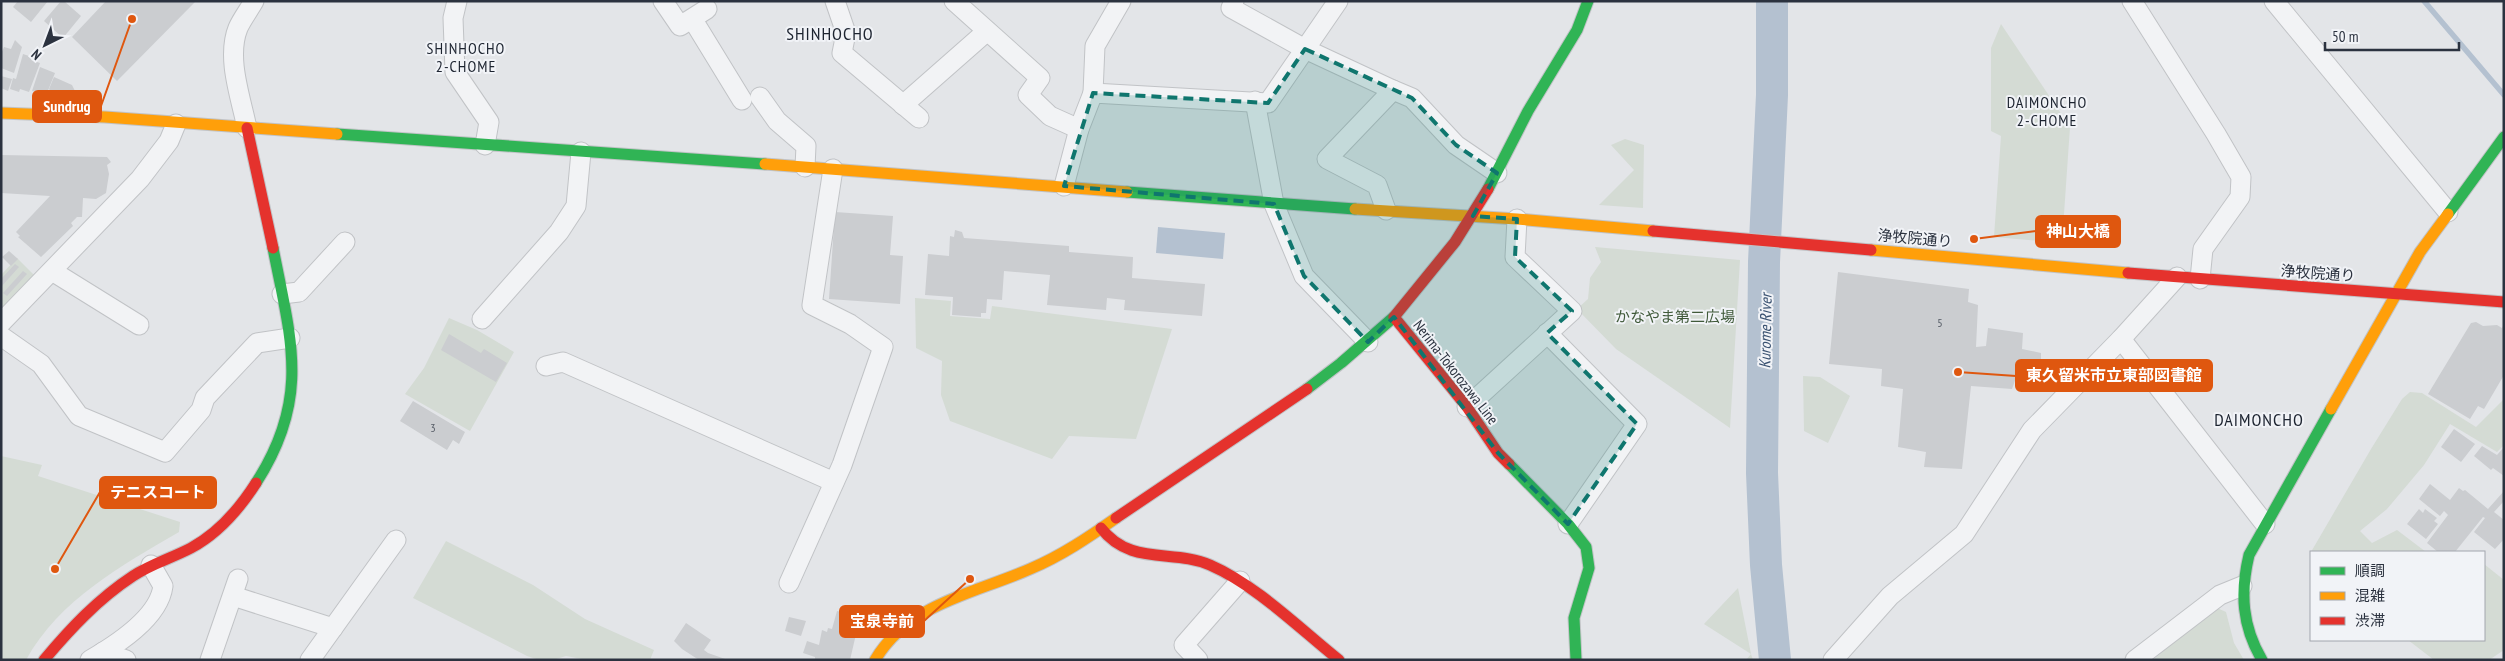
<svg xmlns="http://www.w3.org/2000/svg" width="2505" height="661" font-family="'PT Sans Narrow','Noto Sans JP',sans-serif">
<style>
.green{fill:#d4dbd4}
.water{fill:#b4c1d0}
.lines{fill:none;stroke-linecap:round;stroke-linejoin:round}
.stream{stroke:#b4c1d0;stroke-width:5.5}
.river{stroke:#b4c1d0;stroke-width:32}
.building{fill:#cbcdd0}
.street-casing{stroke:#c1c3c6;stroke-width:21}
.fast-casing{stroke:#c1c3c6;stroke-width:13}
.slow-casing{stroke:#c1c3c6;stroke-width:13}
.jam-casing{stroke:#c1c3c6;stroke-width:13}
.street{stroke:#f2f3f5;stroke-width:19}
.fast{stroke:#30b455;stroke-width:11}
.slow{stroke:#ff9f0a;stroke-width:11}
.jam{stroke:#e5322d;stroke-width:11}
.marked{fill:#0f766e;fill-opacity:0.2;stroke:#0f766e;stroke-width:4;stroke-dasharray:10 6;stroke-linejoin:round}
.labels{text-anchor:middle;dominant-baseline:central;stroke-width:4;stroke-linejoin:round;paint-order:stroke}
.number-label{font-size:12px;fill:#545a64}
.street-label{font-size:15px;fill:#2b323f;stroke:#f1f3f7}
.park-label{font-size:15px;fill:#405a3a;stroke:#f1f3f7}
.neighbourhood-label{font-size:16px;letter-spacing:1px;fill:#1d2430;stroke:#f1f3f7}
.water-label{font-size:16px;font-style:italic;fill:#395170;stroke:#f1f3f7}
.quarter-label{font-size:18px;letter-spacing:1px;fill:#1d2430;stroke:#f1f3f7}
.leader{fill:none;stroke:#df570f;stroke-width:2}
.callout-dot{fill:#df570f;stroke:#f1f3f7;stroke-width:2}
.callout{fill:#df570f;stroke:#df570f;stroke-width:2}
.callout-label{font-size:16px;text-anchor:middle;font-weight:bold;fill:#fff}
</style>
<rect width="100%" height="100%" fill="#e3e5e8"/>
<!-- green -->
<g class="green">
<polygon points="2001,24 2070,127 2062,243 1994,237 2001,136 1991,131 1991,48"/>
<polygon points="1625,139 1644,145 1643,208 1599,205 1634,170 1611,145"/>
<polygon points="1595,247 1740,260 1730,428 1616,349 1577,309 1588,299 1590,278 1601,262"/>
<polygon points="17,258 34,275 1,309 1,275"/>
<polygon points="915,298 951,301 950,316 990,319 992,306 1172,329 1136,439 1069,436 1052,459 950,421 941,395 942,361 916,348"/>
<polygon points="449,318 477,330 514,352 470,431 405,394 424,368"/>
<polygon points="1803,376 1820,377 1850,396 1828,443 1804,431"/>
<polygon points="2410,392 2422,393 2476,427 2504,399 2504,445 2497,452 2450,424 2424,465 2387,509 2360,531 2372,543 2397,530 2426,552 2311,552 2371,449 2402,399"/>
<path d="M1,456L42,465L38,476L180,522L179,532C122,565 59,600 26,660H1Z"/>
<polygon points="446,541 533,585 585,619 654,650 650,660 587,660 566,656 553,660 539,660 527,656 413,598"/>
<polygon points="2484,564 2504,580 2504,650 2489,660 2434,660 2408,640 2484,640"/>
<polygon points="1738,588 1751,654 1753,660 1746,660 1751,654 1704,624"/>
<polygon points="2215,607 2226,612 2234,643 2244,660 2153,660"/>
</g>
<!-- water -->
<polygon class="water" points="1158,227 1225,233 1223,259 1156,253"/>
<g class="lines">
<!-- stream -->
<polyline class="stream" points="2424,1 2504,95"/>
<!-- river -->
<polyline class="river" points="1772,1 1772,95 1764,262 1762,473 1766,565 1775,660"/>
</g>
<!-- building -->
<g class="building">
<polygon points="18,1 48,1 31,22 13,7"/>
<polygon points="61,1 64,1 81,16 63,38 44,21"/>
<polygon points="106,1 196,1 117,81 72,37"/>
<polygon points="15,40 22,47 14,73 1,68 1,54 4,47 11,49"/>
<polygon points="23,54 32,57 31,60 40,63 29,92 20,89 19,92 10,89 13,78 16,79"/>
<polygon points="40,67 55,73 47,93 32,91"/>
<polygon points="1,76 12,79 8,91 1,88"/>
<polygon points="54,77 72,85 76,93 60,95 51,92 49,89"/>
<polygon points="1,155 107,157 111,162 107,165 109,174 106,193 96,199 83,198 82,217 77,217 71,223 73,226 41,257 18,237 20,236 16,232 50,196 1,193"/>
<polygon points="835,212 893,216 890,255 903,256 900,304 829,299"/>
<polygon points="955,230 962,232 964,238 1069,246 1069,252 1133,257 1132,278 1205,284 1202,316 1124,310 1125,300 1107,298 1106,310 1047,305 1050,275 1004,271 1002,300 987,299 986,313 981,313 981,317 952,315 953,297 925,295 928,254 949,256 950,236 954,237"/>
<polygon points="9,251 18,259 11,266 2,257"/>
<polygon points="15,264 19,267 1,287 1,279"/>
<polygon points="23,271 27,274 7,296 3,293"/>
<polygon points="1838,272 1969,289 1968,302 1978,305 1976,347 1986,346 1988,328 2023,333 2022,349 2041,353 2041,365 2031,377 2017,375 2012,389 1971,386 1962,469 1924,467 1926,452 1898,447 1903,389 1881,386 1882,369 1829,364"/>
<polygon points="2476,322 2483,326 2497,325 2502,328 2504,324 2504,375 2484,409 2478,406 2470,419 2428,394 2471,323"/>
<polygon points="449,334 481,353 484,349 507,363 496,382 441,350"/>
<polygon points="413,401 465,432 459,444 453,440 447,450 400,421"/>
<polygon points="2454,429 2475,444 2461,462 2441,447"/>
<polygon points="2482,446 2497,455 2504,447 2504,476 2493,468 2491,470 2474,456"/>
<polygon points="2430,484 2450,500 2459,488 2463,491 2465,490 2488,509 2504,491 2504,501 2494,512 2504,520 2504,539 2495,549 2474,532 2485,518 2483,517 2455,552 2438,552 2427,543 2448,515 2444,511 2440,516 2419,499"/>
<polygon points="2419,509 2423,513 2425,509 2437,518 2434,521 2438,524 2426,539 2407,524"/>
<polygon points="837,611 860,617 850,660 815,660 815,657 803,653 807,641 819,645 822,630 827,632 828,628 832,629"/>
<polygon points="789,617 806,621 801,636 785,631"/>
<polygon points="686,623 711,640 704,650 708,653 728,660 699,660 682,649 674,641"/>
</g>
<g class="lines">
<!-- street casing -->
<g class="street-casing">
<g id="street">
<polyline points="457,1 453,18 455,72 489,122 485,145"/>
<polyline points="663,1 680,26 707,9"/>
<polyline points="835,1 846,33 842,53 919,118"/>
<polyline points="954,1 1040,78 1028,95 1050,116 1079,129"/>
<polyline points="1234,1 1231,8 1305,49 1393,90 1327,159 1377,185 1386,210"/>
<polyline points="2132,1 2216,134 2241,177 2240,197 2203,249 2200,279"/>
<polyline points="2274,1 2448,212"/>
<polyline points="693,20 742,100"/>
<polyline points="1393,90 1412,98 1456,145 1497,173"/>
<polyline points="1093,93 1095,46 1121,1"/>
<polyline points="760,97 777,121 806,146 805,167"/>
<polyline points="1255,101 1274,204 1304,276 1368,342"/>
<polyline points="903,105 986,32"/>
<path d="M247,128C241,98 226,58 238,28C242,19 249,10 254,1"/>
<polyline points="1064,186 1079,129 1093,93 1268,103 1338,1"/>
<polyline points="52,271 139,325"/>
<polyline points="282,294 299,292 345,242"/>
<polyline points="482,319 559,232 576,206 581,152"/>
<polyline points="1,323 140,179 169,141 176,124"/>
<polyline points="1547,333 1637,424 1568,524"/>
<polyline points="1,336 41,364 79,416 165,452 201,410 205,398 257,343 290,338"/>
<polyline points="2121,339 2265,524"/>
<polyline points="546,366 563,362 834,482"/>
<polyline points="1467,407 1572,311 1515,257 1517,219"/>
<polyline points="789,583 842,465 883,347 850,324 812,305 833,169"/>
<polyline points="233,596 333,628"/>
<polyline points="103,652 126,660"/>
<path d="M90,660C116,645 159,618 163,586L151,565"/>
<polyline points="210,660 238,579"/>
<polyline points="310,660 396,540"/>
<polyline points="1198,660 1184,645 1240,581"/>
<polyline points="1833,660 1890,596 1964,534 2032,430 2121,339 2177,277"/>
<polyline points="2135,660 2220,595 2242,586"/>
</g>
</g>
<!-- fast casing -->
<g class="fast-casing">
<g id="fast">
<polyline points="337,134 765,164"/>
<polyline points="1488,189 1528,111 1577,30 1588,1"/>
<polyline points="1127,192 1355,209"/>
<polyline points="2448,214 2504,137"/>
<polyline points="1307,389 1341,363 1394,317"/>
<polyline points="1509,464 1568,524 1586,547 1589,568 1574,618 1576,660"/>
<path d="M256,483C311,398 291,340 273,248"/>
<path d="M2262,660C2242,626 2240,593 2249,555L2331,409"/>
</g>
</g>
<!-- slow casing -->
<g class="slow-casing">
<g id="slow">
<polyline points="1,113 105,117 337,134"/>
<polyline points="765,164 1127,192"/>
<polyline points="1355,209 1517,219 1653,231"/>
<polyline points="1871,250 2128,273"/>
<polyline points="2331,409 2420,252 2448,214"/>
<path d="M875,660C909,603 973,594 1030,569C1061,556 1089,537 1116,518"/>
</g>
</g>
<!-- jam casing -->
<g class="jam-casing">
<g id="jam">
<polyline points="247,128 273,248"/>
<polyline points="1488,189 1455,242 1394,317 1467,407 1498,453 1509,464"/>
<polyline points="1653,231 1871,250"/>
<polyline points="2128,273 2504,302"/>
<polyline points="1116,518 1307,389"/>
<path d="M1101,528C1130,566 1173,549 1210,565C1256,585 1299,628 1339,660"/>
<path d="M44,660C70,629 98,599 133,576C151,564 172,558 191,548C217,534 240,508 256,483"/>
</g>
</g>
<!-- street -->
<use href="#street" class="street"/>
<!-- fast -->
<use href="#fast" class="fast"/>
<!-- slow -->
<use href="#slow" class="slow"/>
<!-- jam -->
<use href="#jam" class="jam"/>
</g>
<!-- marked area -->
<path class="marked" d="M1305,49L1412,98L1456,145L1497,173L1473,216L1517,219L1515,257L1572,311L1547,333L1637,424L1568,524L1498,453L1394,317L1368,342L1304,276L1274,204L1064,186L1093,93L1268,103Z"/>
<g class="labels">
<!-- number labels -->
<g class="number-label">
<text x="1940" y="322">5</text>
<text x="433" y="427">3</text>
</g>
<!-- street labels -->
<g class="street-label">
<text transform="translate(1915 238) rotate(5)">浄牧院通り</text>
<text transform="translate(2318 273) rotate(4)">浄牧院通り</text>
<text transform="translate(1456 372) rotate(52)">Nerima-Tokorozawa Line</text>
</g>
<!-- park labels -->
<g class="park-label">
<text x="1675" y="316">かなやま第二広場</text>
</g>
<!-- neighbourhood labels -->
<g class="neighbourhood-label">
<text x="466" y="48">SHINHOCHO<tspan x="466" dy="18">2-CHOME</tspan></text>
<text x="2047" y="102">DAIMONCHO<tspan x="2047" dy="18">2-CHOME</tspan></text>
</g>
<!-- water labels -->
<g class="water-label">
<text transform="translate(1765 331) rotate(-89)">Kurome River</text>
</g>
<!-- quarter labels -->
<g class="quarter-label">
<text x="830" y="33">SHINHOCHO</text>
<text x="2259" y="419">DAIMONCHO</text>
</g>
</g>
<!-- callouts -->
<path class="leader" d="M132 19L101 106M1974 239L2036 231M1958 372L2016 376M55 569L100 492M970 579L924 621"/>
<g class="callout-dot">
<circle cx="132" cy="19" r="5"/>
<circle cx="1974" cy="239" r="5"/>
<circle cx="1958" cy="372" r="5"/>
<circle cx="55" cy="569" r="5"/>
<circle cx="970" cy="579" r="5"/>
</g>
<g class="callout">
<rect x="33" y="91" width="68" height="31" rx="5"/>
<rect x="2036" y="216" width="84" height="31" rx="5"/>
<rect x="2016" y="360" width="196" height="31" rx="5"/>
<rect x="100" y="477" width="116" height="31" rx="5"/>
<rect x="840" y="606" width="84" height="31" rx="5"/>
</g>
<g class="callout-label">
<text x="67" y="112">Sundrug</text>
<text x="2078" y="237">神山大橋</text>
<text x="2114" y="381">東久留米市立東部図書館</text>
<text x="158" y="498">テニスコート</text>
<text x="882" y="627">宝泉寺前</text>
</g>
<!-- border -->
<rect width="2505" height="661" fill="none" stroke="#2b323f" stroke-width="5"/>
<!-- legend -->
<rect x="2310" y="551" width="175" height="90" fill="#f1f3f7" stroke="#a2a6ad"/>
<rect x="2320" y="567" width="25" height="8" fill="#30b455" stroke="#a2a6ad"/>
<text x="2355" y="576" font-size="15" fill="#2b323f">順調</text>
<rect x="2320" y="592" width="25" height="8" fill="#ff9f0a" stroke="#a2a6ad"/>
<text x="2355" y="601" font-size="15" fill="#2b323f">混雑</text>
<rect x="2320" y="617" width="25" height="8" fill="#e5322d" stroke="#a2a6ad"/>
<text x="2355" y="626" font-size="15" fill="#2b323f">渋滞</text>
<!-- north arrow -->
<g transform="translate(45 45) rotate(222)" stroke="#f1f3f7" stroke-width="4" paint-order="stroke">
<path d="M0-4L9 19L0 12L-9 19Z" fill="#2b323f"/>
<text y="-8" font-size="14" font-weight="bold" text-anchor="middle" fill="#2b323f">N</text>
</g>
<!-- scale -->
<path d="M2325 42v8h134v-8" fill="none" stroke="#2b323f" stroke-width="2.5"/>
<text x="2332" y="42" font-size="15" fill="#2b323f" stroke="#f1f3f7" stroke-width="4" paint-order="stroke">50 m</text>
</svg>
